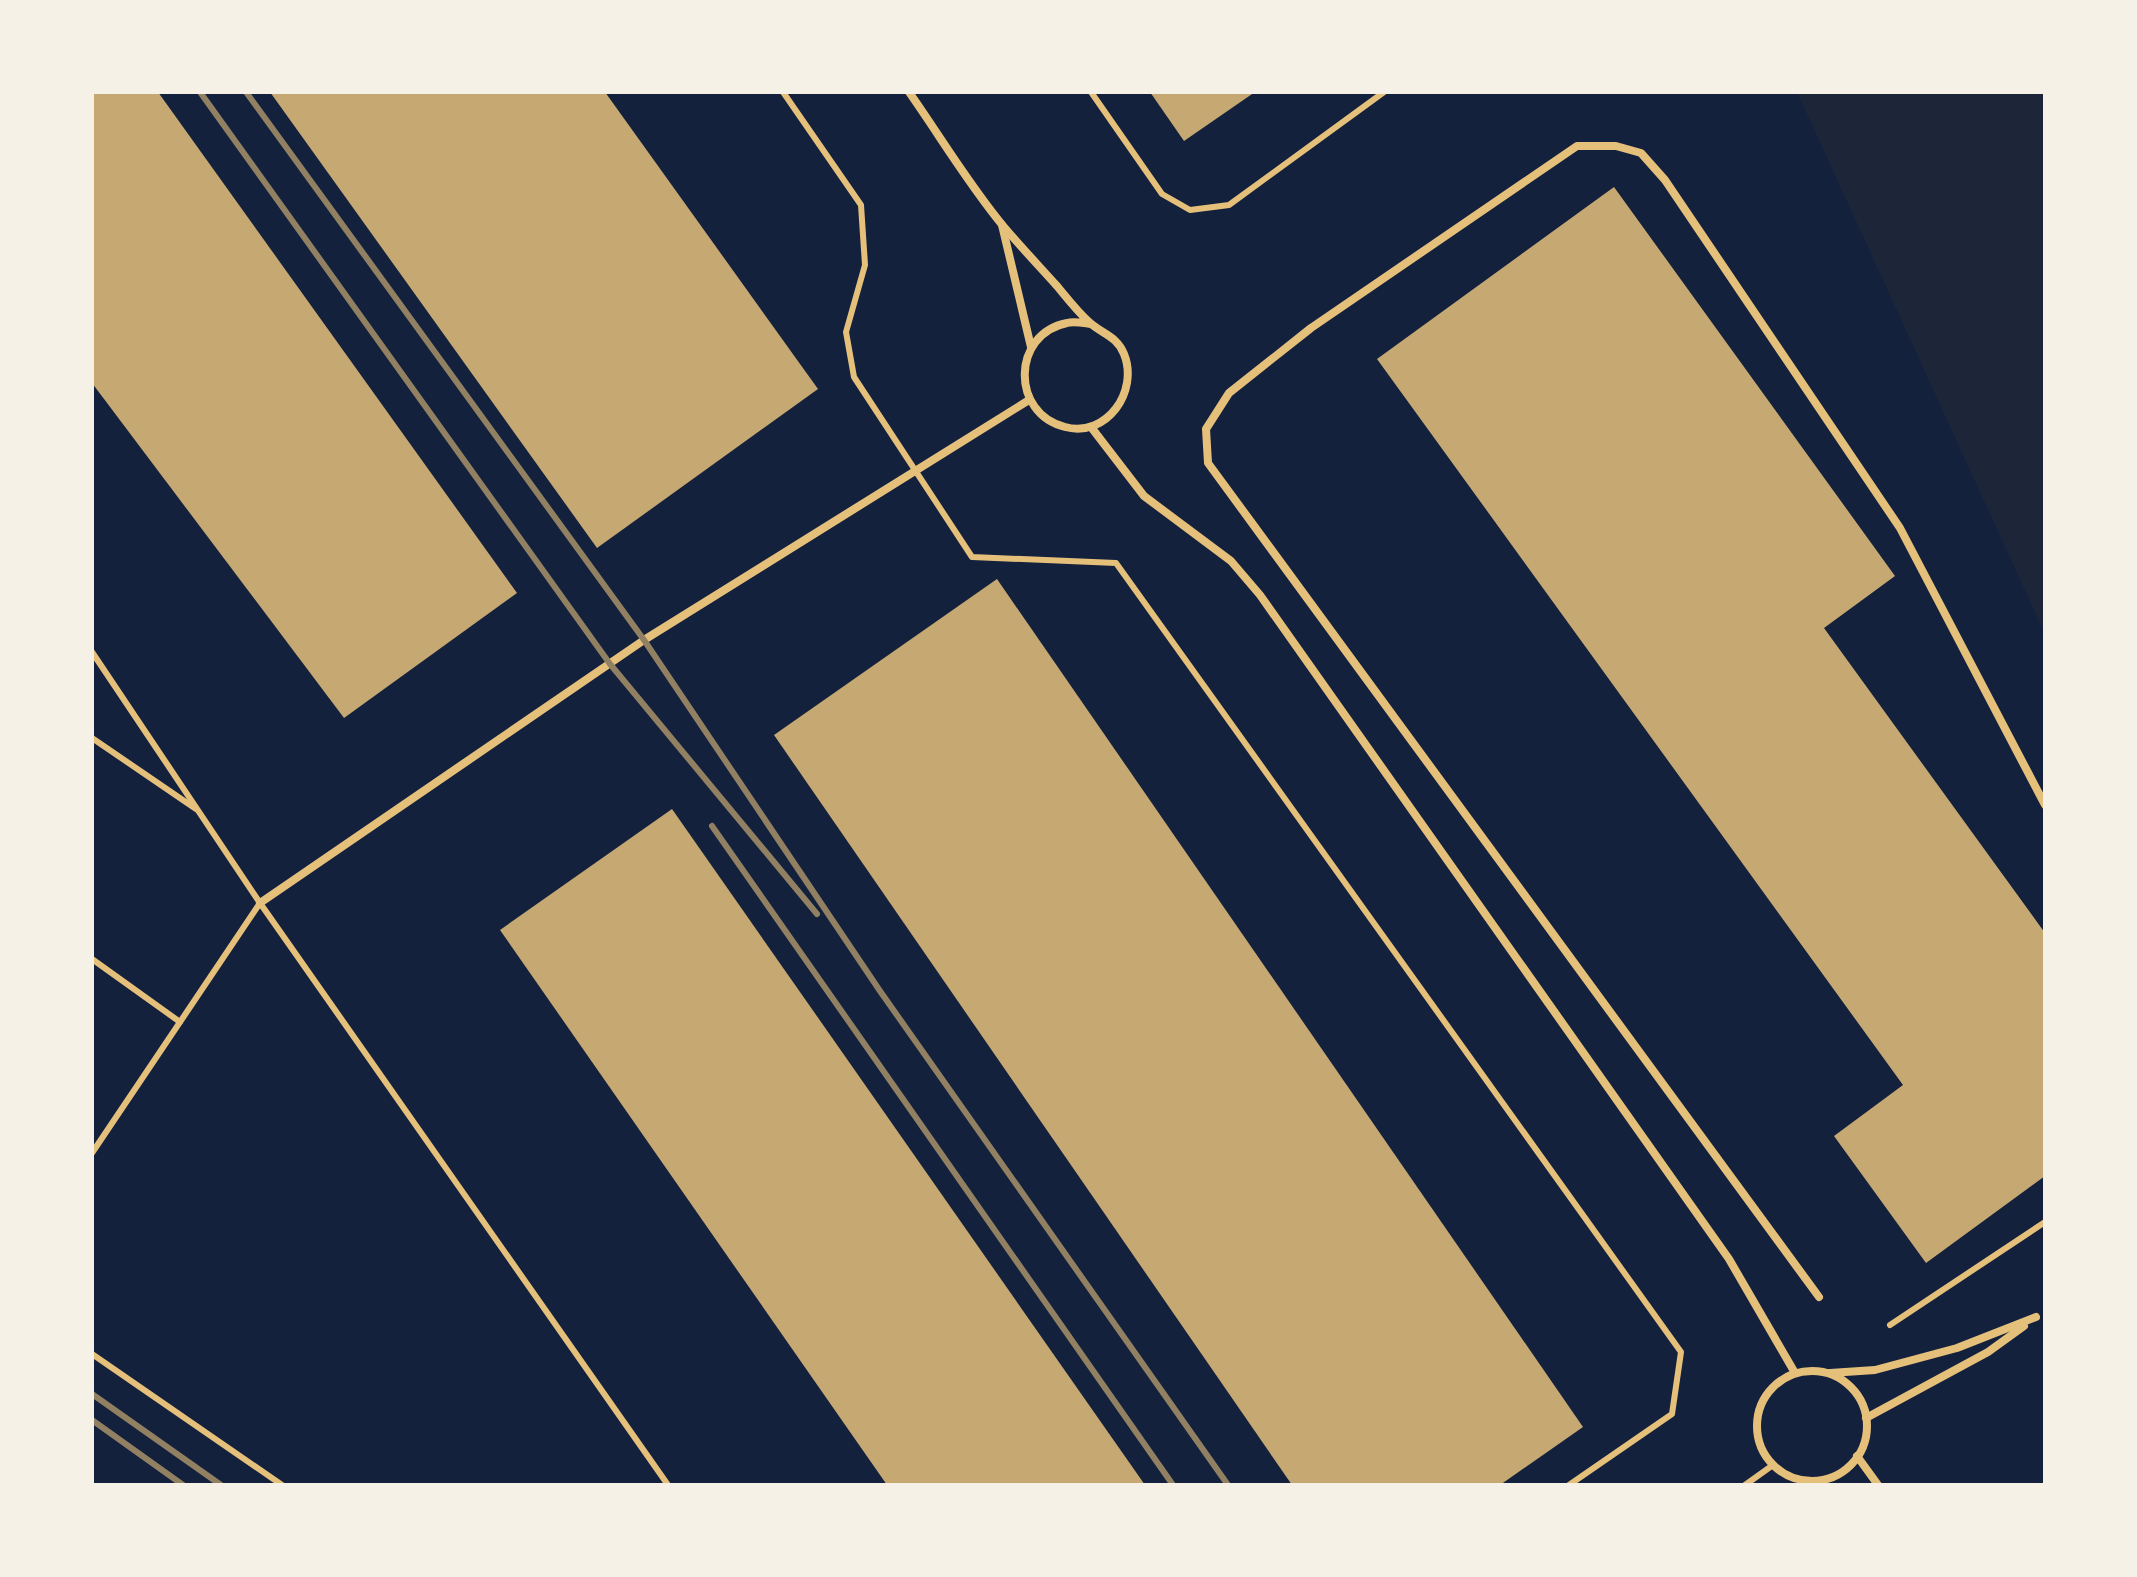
<svg xmlns="http://www.w3.org/2000/svg" width="2137" height="1577" font-family="Arial,sans-serif">
<style>
.green{fill:#1d2539}
.building{fill:#c6a872}
.lines{fill:none;stroke-linecap:round;stroke-linejoin:round}
.service{stroke:#e5c07b;stroke-width:6}
.minor{stroke:#e5c07b;stroke-width:8}
.rail{stroke:#918062;stroke-width:6}
</style>
<rect width="100%" height="100%" fill="#14213d"/>
<!-- green -->
<polygon class="green" points="1797,92 2045,92 2045,634"/>
<!-- building -->
<g class="building">
<polygon points="92,92 158,92 517,593 344,718 92,383"/>
<polygon points="270,92 605,92 818,389 597,548"/>
<polygon points="1150,92 1255,92 1184,141"/>
<polygon points="1614,187 1895,576 1824,628 2045,933 2045,1176 1926,1263 1834,1136 1903,1085 1377,359"/>
<polygon points="997,579 1583,1427 1500,1485 1292,1485 774,735"/>
<polygon points="672,809 1145,1485 887,1485 500,930"/>
</g>
<g class="lines">
<!-- service -->
<g class="service">
<polyline points="783,92 861,205 865,265 846,332 854,377 972,557 1116,563 1681,1352 1672,1414 1569,1485"/>
<polyline points="1091,92 1162,194 1190,210 1229,205 1384,92"/>
<polyline points="92,652 260,903 668,1485"/>
<polyline points="92,738 196,809"/>
<polyline points="92,959 180,1022"/>
<polyline points="92,1153 260,903"/>
<polyline points="1890,1325 2045,1222"/>
<polyline points="92,1354 282,1485"/>
<polyline points="1745,1485 1773,1465"/>
</g>
<!-- minor -->
<g class="minor">
<path d="M909,92C940,136 969,185 1004,227C1021,247 1039,266 1057,286C1067,298 1077,311 1089,322C1102,334 1117,336 1124,354C1139,391 1107,438 1065,427C1011,414 1011,334 1067,323C1074,321 1083,323 1091,324"/>
<polyline points="1002,225 1031,347"/>
<polyline points="1091,427 1144,496 1231,561 1260,595 1729,1259 1795,1373"/>
<polyline points="260,903 644,640 1029,400"/>
<polyline points="1819,1297 1208,463 1206,429 1229,393 1311,328 1577,146 1616,146 1641,153 1665,180 1900,528 2045,805"/>
<circle cx="1812" cy="1426" r="55"/>
<polyline points="1830,1373 1875,1370 1957,1348 2036,1317"/>
<polyline points="1866,1418 1988,1352 2024,1326"/>
<polyline points="1857,1456 1878,1485"/>
</g>
<!-- rail -->
<g class="rail">
<polyline points="200,92 610,664 817,914"/>
<polyline points="246,92 644,640 880,991 1228,1485"/>
<polyline points="712,826 1173,1485"/>
<polyline points="92,1394 221,1485"/>
<polyline points="92,1420 183,1485"/>
</g>
</g>
<!-- border -->
<rect width="2137" height="1577" fill="none" stroke="#f6f1e7" stroke-width="188"/>
</svg>
